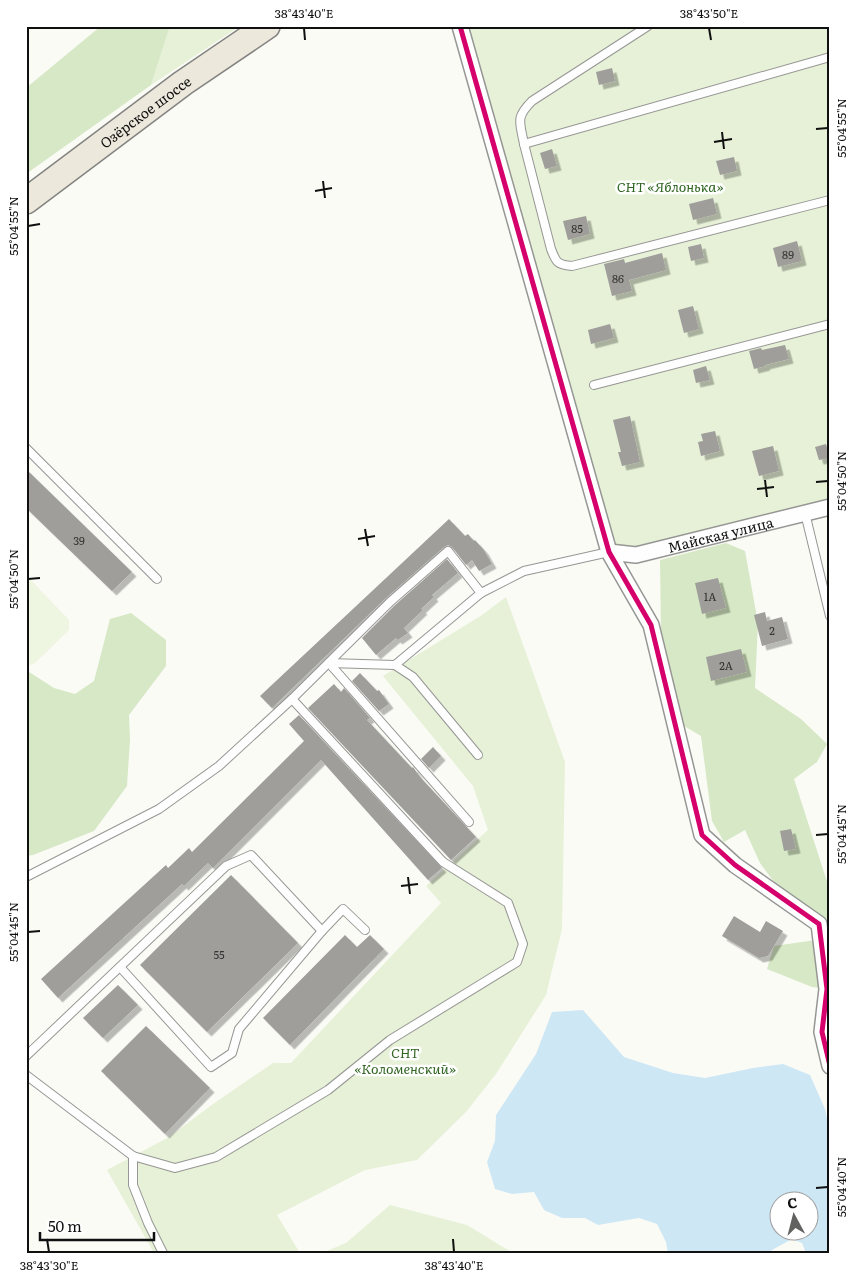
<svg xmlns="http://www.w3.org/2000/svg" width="856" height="1279" font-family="Literata,serif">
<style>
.green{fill:#e6f1d7}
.forest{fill:#d6e8c5}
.pitch{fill:#eef5e1}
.water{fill:#cee7f5;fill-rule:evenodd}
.building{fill:#9f9e9b;filter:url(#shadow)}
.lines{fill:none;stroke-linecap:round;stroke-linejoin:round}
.lane-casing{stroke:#969694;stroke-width:10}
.street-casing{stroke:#969694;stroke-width:18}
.primary-casing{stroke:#838381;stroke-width:28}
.lane{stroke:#fefefe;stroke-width:8}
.street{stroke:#fefefe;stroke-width:15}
.primary{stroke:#ece8dc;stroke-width:25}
.cycleway-casing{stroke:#fff;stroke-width:8}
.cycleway{stroke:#d6006c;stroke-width:5}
.ticks{fill:none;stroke:#101010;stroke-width:2}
.labels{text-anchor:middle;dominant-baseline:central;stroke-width:5;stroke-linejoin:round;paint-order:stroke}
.number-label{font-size:11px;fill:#343433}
.street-label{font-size:14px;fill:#101010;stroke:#fff}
.park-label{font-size:14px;font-style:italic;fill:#306522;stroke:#fff}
.neatline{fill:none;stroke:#101010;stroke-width:2}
.ticks-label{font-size:12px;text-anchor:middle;fill:#101010}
</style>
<defs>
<filter id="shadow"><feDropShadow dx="4.5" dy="4.5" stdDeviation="0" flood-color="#0004"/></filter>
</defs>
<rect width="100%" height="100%" fill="#fbfbf6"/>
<!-- green -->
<g class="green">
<polygon points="170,26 240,26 151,85"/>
<polygon points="460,26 830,26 830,507 636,555 609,552"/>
<polygon points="506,597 565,762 562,929 546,995 496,1074 466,1112 417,1160 365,1170 277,1215 300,1253 154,1253 107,1170 169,1137 213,1104 273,1063 291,1063 441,903 426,886 488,830 473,786 383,676 482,615"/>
<polygon points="390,1205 467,1225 513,1253 322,1253 346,1243"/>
</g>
<!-- forest -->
<g class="forest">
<polygon points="101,26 170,26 151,85 26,174 26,88"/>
<polygon points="726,543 745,551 758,623 755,688 801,719 827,744 817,762 794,779 830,891 830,926 777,886 760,863 745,830 724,842 712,821 701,736 684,726 661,634 660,560"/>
<polygon points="131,613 166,640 166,666 129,715 130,740 127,786 94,831 33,855 26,856 26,670 54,688 75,694 94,681 110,619"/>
<polygon points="830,938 830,989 812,987 767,969 774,946"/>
</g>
<!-- pitch -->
<polygon class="pitch" points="26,575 69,620 69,630 34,664 28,666 26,665"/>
<!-- water -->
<path class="water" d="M583,1010L624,1057L673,1073L705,1078L753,1068L783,1064L810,1075L825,1109L830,1131V1252L806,1253L802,1243L792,1239L772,1250L769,1253H668L666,1242L657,1224L639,1218L598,1225L585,1218H562L544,1210L534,1192L512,1194L495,1189L487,1162L495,1141L496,1115L536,1054L552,1012ZM778,1202H808V1232H778Z"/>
<!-- building -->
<g class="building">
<polygon points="612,68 615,81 599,85 596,72"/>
<polygon points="552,149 557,166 545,169 540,153"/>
<polygon points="734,157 737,171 720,175 716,161"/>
<polygon points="713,198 717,214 693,220 689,204"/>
<polygon points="586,216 590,234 568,240 563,221"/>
<polygon points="797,241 802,261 778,267 773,248"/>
<polygon points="701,244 704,258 691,261 688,247"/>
<polygon points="662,253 666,270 629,280 632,291 612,296 604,264 624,259 625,263"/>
<polygon points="693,306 699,329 684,333 678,310"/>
<polygon points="610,324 614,338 591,344 588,330"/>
<polygon points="785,345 789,359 765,365 766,366 754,369 749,351 761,348 762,350"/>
<polygon points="706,366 710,380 696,383 693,370"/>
<polygon points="630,416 640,462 622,466 618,452 621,452 613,420"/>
<polygon points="715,431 720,451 701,456 698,442 703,441 701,434"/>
<polygon points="826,444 830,458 819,460 815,447"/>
<polygon points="773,446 779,471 759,476 752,451"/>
<polygon points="26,469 132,572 112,591 26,508"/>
<polygon points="449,519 465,536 468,534 474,541 475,540 484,550 492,564 479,571 472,560 466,565 452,547 448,545 444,547 386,598 272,708 260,696"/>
<polygon points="447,559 458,573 432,595 434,597 421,609 423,610 404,628 408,633 398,640 396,638 376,655 362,638 394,606"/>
<polygon points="718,578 726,608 702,614 695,583"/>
<polygon points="765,612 767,621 782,617 788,639 762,646 754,615"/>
<polygon points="741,649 747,672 711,681 706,657"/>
<polygon points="360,673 377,691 379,690 389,704 379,711 352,681"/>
<polygon points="334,684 341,692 344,688 370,718 367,720 412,768 413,767 420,777 476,837 451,860 308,708"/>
<polygon points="299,715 442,868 428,880 321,760 213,868 208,863 184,886 182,884 58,998 41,979 166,865 168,868 189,848 192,852 304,741 289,724"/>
<polygon points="433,747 441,756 429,768 421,759"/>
<polygon points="791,829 796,849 784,851 780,831"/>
<polygon points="231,875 298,943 207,1032 140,965"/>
<polygon points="734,916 760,932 766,921 783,931 768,956 759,958 722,936"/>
<polygon points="345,935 357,947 370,935 384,949 290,1045 263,1018"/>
<polygon points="118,985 138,1005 103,1038 83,1018"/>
<polygon points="146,1026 210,1088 165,1134 101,1071"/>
</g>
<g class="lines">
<!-- lane casing -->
<g class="lane-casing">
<g id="lane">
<path d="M830,57L524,144L551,249C556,262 557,265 572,266L830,200"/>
<path d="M524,144C520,122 515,118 532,101L648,26"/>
<polyline points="594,385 830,324"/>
<polyline points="26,448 157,579"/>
<polyline points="805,513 830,616"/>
<polyline points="329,663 395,665 481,593 524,571 609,552"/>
<polyline points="329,663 469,822"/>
<polyline points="395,665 413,677 478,755"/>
<polyline points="26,877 159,809 219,766 292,699 390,602 448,551 481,593"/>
<polyline points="120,967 211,1067 232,1053 239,1029 322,931"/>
<polyline points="26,1056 226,866 251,855 322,931 343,909 365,930"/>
<polyline points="26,1075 133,1156 175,1168 216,1157 328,1090 390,1040 517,962 523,944 508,903 443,862 292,699"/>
<polyline points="133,1156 133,1185 148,1223 163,1253"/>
</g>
</g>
<!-- street casing -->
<g class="street-casing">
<g id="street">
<polyline points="460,26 609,552 651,625 702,835 735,865 819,924 827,989 822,1032 830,1066"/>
<path id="s1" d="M609,552L636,555L830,507"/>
</g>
</g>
<!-- primary casing -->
<g class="primary-casing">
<g id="primary">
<path id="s2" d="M26,201L183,83L267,26"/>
</g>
</g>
<!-- lane -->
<use href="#lane" class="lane"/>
<!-- street -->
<use href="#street" class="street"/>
<!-- primary -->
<use href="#primary" class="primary"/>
<!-- cycleway casing -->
<g class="cycleway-casing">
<polyline id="cycleway" points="460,26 609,552 651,625 702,835 735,865 819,924 827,989 822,1032 830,1066"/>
</g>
<!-- cycleway -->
<use href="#cycleway" class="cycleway"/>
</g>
<!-- ticks -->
<path class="ticks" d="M304,28L305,40M709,28L711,40M816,129L828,128M722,132L724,149M714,142L732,139M323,181L325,198M315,191L332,188M28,226L40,224M765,480L767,497M816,482L828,481M757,489L774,487M365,529L368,546M358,539L375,536M28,579L40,578M816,835L828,834M408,877L410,894M401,886L418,884M28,932L40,931M816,1188L828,1187M47,1239L49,1252M453,1239L454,1252"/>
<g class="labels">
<!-- number labels -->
<g class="number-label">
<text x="577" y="228">85</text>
<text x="788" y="254">89</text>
<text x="618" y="278">86</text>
<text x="79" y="540">39</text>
<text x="710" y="596">1А</text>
<text x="772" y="630">2</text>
<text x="726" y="665">2А</text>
<text x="219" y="954">55</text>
</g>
<!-- street labels -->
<g class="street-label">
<text stroke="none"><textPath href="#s2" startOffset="149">Озёрское шоссе</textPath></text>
<text stroke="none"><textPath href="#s1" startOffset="114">Майская улица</textPath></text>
</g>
<!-- park labels -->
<g class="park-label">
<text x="670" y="186">СНТ «Яблонька»</text>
<text x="405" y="1052">СНТ<tspan x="405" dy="16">«Коломенский»</tspan></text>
</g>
</g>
<!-- border -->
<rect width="856" height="1279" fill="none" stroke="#ffffff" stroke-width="55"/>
<!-- north arrow -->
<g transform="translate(794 1216) rotate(353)"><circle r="24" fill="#ffffff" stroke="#9f9f9f"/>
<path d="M0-4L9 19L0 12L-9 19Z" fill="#626260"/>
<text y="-8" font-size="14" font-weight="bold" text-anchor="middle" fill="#101010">С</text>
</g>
<!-- scale -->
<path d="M40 1232v8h114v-8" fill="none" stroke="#101010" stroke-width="2.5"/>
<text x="48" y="1232" font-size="15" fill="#101010" stroke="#ffffff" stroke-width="4" paint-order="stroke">50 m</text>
<rect x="28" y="28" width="800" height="1224" class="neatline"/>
<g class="ticks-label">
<text x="304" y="18">38°43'40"E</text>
<text x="709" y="18">38°43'50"E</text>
<text transform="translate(842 128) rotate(-90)" y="4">55°04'55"N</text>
<text transform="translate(14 226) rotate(-90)" y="4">55°04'55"N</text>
<text transform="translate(842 481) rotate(-90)" y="4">55°04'50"N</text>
<text transform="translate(14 579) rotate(-90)" y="4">55°04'50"N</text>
<text transform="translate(842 834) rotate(-90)" y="4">55°04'45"N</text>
<text transform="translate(14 932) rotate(-90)" y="4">55°04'45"N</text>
<text transform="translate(842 1187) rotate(-90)" y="4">55°04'40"N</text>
<text x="49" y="1270">38°43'30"E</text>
<text x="454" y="1270">38°43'40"E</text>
</g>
</svg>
